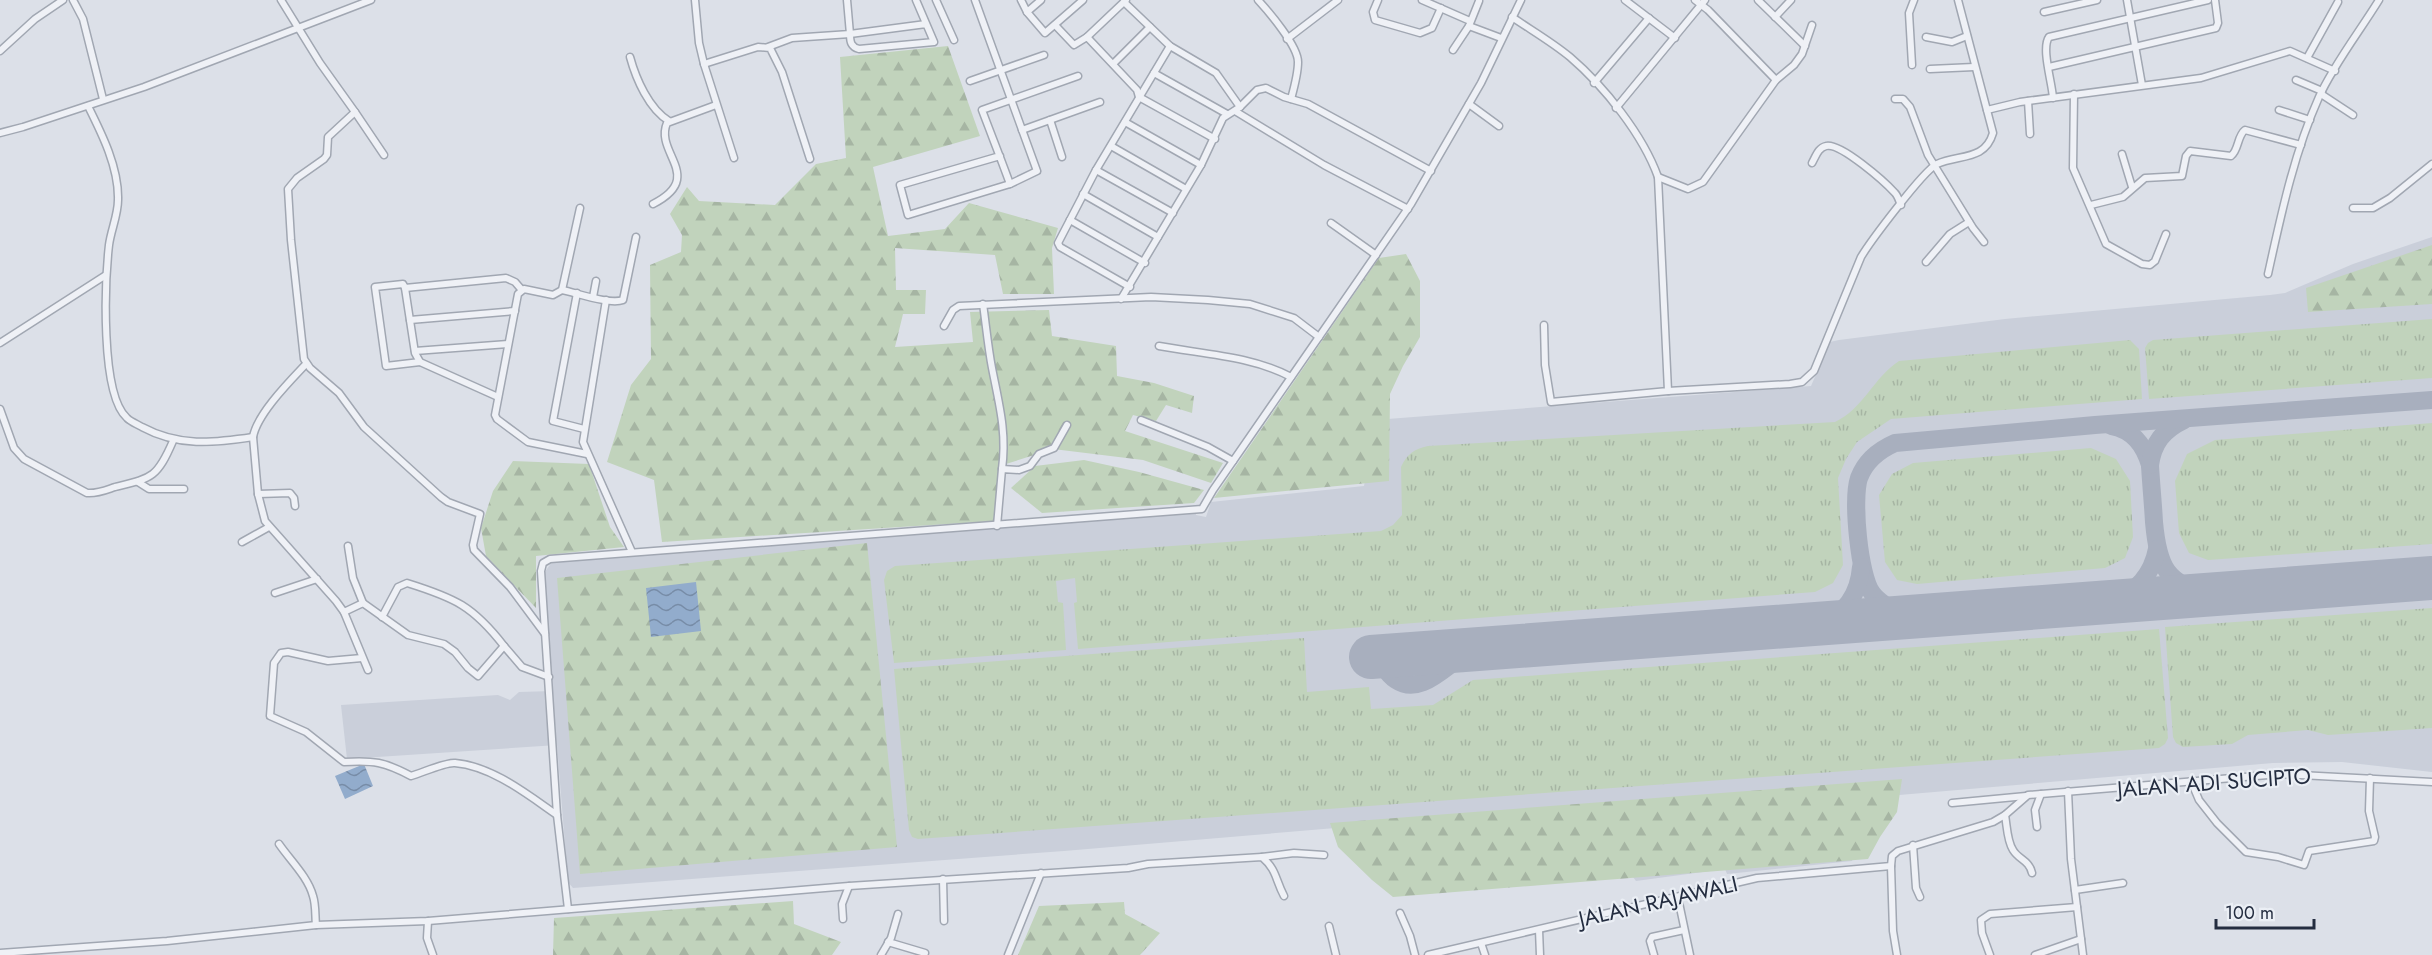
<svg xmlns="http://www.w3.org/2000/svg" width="2432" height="955" font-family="Jost,sans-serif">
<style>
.built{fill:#cacfda}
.grass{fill:url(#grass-tufts)}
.forest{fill:url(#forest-firs)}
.water{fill:url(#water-waves)}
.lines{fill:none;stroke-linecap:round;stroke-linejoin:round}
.taxiway{stroke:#a8afbe;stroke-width:18}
.runway{stroke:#a8afbe;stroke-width:44}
.minor-casing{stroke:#a1a7b2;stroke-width:9}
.minor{stroke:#eff1f6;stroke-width:6}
.labels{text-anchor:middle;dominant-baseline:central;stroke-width:4.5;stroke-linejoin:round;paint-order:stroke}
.street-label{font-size:22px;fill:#242d40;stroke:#ebeff5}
</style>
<defs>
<pattern id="grass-tufts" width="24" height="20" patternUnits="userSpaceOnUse" patternTransform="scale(1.5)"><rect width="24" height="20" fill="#c1d3bc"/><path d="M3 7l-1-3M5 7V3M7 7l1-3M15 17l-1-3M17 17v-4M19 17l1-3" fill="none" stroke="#a6b5a3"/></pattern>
<pattern id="forest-firs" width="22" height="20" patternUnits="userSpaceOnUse" patternTransform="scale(1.5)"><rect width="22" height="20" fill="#c1d3bc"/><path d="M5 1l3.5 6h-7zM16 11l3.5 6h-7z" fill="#a6b5a3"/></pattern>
<pattern id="water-waves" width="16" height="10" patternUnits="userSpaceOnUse" patternTransform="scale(1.5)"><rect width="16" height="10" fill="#92accc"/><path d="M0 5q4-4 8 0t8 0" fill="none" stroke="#778ca7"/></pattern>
</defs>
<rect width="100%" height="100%" fill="#dce0e8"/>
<!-- built -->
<polygon class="built" points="2432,237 2432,772 2342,762 2273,763 1864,798 1861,839 1852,861 1727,874 1725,869 1636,881 1629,872 1383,824 1064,851 573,888 568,882 557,745 347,759 341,705 498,695 510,700 519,692 553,691 544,573 552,562 1196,513 1196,515 1206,517 1211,502 1364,486 1366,475 1362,421 1811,386 1830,342 1839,340 2005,319 2270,295 2285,293 2353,264"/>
<!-- grass -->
<g class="grass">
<polygon points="2432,319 2432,378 2149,399 2145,348 2148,343 2153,340"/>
<path d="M2130,340L2139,349L2142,399L1891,419L1857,442L1846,459L1838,478L1843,565L1833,583L1815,592L1078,649L1074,603L1077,602L1075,578L1056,581L1058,602L1063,603L1066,650L894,663L884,580L887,571L895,566L1381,531L1393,525L1402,515L1401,467C1407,454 1414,449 1428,446L1835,422C1863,409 1874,377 1899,361Z"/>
<polygon points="2432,423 2432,544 2208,560 2189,553 2179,533 2175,481 2187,454 2215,440"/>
<polygon points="2091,448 2116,459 2130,481 2133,537 2125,558 2105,568 1917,584 1897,580 1885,562 1879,495 1892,474 1913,463"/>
<polygon points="2432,608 2432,728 2328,735 2308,730 2248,735 2232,744 2183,747 2176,743 2173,737 2165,627"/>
<polygon points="2159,629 2168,738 2165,744 2159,748 918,839 912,837 909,830 894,669 1304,638 1307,692 1369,687 1371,709 1433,705 1473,680"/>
</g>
<!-- forest -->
<g class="forest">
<polygon points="948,46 980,136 873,167 888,236 945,229 969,203 1058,228 1052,248 1054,294 1003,294 995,255 895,248 896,290 926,290 925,314 903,314 895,347 973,342 970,312 1049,310 1052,336 1116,346 1117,376 1154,383 1194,396 1192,413 1166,405 1156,421 1133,415 1125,431 1223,463 1211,483 1143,460 1053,449 1006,464 996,497 995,521 662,542 654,480 607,462 631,385 651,359 650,265 681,252 682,235 670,214 687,187 699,201 775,205 816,164 846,158 840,57"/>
<polygon points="2432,245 2432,304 2308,312 2306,288"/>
<polygon points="1406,254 1420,281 1420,337 1403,366 1390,394 1389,481 1214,498 1379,258"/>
<polygon points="1084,460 1139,472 1204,490 1194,503 1042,513 1011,488 1035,466"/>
<polygon points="513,461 589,464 610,527 624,547 536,556 536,608 486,556 481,528 493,491"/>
<polygon points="867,543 897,847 580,874 557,578"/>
<polygon points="1902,779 1897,812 1880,837 1868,859 1393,897 1372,880 1338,847 1330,823"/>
<polygon points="793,901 794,924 841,942 832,955 553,955 554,918"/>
<polygon points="1124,902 1125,914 1160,933 1140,955 1018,955 1039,906"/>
</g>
<!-- water -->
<g class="water">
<polygon points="696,582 701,631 651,637 646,588"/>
<polygon points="364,764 373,786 345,799 335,776"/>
</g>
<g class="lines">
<!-- taxiway -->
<g class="taxiway">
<path d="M2111,426C2133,430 2144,445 2150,465C2151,484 2153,503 2154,522C2158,566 2166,585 2212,595"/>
<path d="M2150,465C2153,443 2163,430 2184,420"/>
<path d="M2113,602C2137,591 2152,575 2157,549"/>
<path d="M1906,618C1894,611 1880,604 1872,593C1859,576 1852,499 1859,478C1865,462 1879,450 1895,443L2095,425L2432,400"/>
<path d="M1820,624C1846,614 1859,593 1861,567"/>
<path d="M1439,652L1416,646L1392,647L1383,656C1383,667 1387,674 1396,680C1423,698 1449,660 1473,650"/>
</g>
<!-- runway -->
<polyline class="runway" points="1371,657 2432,578"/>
<!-- minor casing -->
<g class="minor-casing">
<g id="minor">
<polyline points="73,0 83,19 103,99"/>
<polyline points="281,0 320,63 355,112 328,137 327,155 324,159 297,178 288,189 291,240 304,359 310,368 339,393 364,427 441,497 448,502 480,514 473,545 474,550 510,587 545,634"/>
<polyline points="695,0 699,43 704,64 734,158"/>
<path d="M916,0L934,42L859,49C851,47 850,42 850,34L926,24"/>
<polyline points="936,0 954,40"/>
<polyline points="975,0 1037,171 1010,184"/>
<polyline points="1021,0 1027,12 1045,33 1083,0"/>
<path d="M1258,0C1269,12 1298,46 1298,62C1298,74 1294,88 1291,99"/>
<polyline points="1378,0 1373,12 1375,20 1420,33 1432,28 1441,8"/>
<polyline points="1422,0 1470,21"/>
<polyline points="1625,0 1675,38"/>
<polyline points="1695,0 1708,10 1776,80"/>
<polyline points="1758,0 1805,46"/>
<polyline points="2127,0 2142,85"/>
<polyline points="1124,2 1170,46 1216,73 1240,107"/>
<polyline points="1027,12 1041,0"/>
<polyline points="2044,12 2097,0"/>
<path d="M1512,17C1531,30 1552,42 1570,57C1604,86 1643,135 1658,177L1668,391L1551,402L1545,365L1544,325"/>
<polyline points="1775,17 1791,0"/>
<polyline points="1055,25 1074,45 1087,37 1137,90 1139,97 1215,139"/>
<polyline points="1469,26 1501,38"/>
<polyline points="1087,37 1126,0"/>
<polyline points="1926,37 1952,42 1967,36"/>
<polyline points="1287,39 1338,0"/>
<polyline points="768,47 792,38 850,34 847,0"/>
<polyline points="1453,50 1469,26 1479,1"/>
<polyline points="0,51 35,19 63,0"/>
<path d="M630,57C636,79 649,109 669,121"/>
<polyline points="2307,58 2338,2"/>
<polyline points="704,64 758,47 770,48 782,72 810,159"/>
<polyline points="1113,64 1150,27"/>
<polyline points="1912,65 1909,13 1914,0"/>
<polyline points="2049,67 2216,28 2218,23 2215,0"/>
<polyline points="1930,69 1974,67"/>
<polyline points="1154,73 1227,114"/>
<polyline points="2296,80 2322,91"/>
<polyline points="970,81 1044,55"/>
<polyline points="1594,83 1649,18"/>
<polyline points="2074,94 2073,168 2106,244 2142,264 2150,265 2155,261 2166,234"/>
<polyline points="2321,94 2353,115"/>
<path d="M2053,98C2052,82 2041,48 2049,37L2208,0"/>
<polyline points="1895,99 1903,99 1910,107 1928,155 1973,228 1984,242"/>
<polyline points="2028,101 2030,134"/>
<polyline points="1469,104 1499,126"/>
<path d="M88,106C102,134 119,168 118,200C118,215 111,230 109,245C105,280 100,394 127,418C131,422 137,424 142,427C179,447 213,443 253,437"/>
<polyline points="1616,108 1705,0"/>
<polyline points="1987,110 2020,102 2201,78 2290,51 2335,71"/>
<polyline points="2279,110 2310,120"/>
<polyline points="1235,111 1324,165 1408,209"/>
<polyline points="355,112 384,155"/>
<polyline points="1050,120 1062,157"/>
<polyline points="1125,122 1201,165"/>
<polyline points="1022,130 1100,102"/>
<polyline points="0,133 23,127 144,87 371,0"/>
<polyline points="1111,146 1186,189"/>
<polyline points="2122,154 2132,187"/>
<path d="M1000,156L900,185L908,215L1010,184C1001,159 991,134 982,110L1078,76"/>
<path d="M1812,163C1816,156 1818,148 1826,146C1840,142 1885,182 1895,193C1898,196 1899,201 1901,205"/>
<polyline points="1096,170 1173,213"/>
<polyline points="1658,177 1688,189 1703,182 1776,80 1794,65 1802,54 1812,25"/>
<polyline points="1083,194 1158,237"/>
<path d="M653,204C706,177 654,153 667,123L716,105"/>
<path d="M2091,205L2123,197L2145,178L2182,176L2186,156L2190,151L2231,156C2239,150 2237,136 2245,130L2301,145"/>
<polyline points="580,208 562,290 553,295 524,289 518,294 495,415 497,419 528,442 587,454"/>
<polyline points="2353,208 2373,208 2390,198 2432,164"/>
<polyline points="1070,220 1145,263"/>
<polyline points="1331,223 1376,255"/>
<polyline points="1926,262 1950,234 1969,222"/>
<path d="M2268,274C2281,215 2294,153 2319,97C2334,64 2360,31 2379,0"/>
<polyline points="1130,287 1060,247 1058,243 1096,170 1170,46"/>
<polyline points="405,288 415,353 420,362 498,397"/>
<path d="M562,290C577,293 610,305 623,300L636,237"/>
<polyline points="577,293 553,421 584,429"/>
<polyline points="593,297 596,281"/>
<polyline points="1121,299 1201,165 1223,118 1240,107 1257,90 1266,88 1284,97 1308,104 1431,171"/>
<polyline points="606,300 583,442 632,552"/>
<path d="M983,304C986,325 988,347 992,368C999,404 1007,432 1002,469"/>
<polyline points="410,320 515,311"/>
<polyline points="944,326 953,310 959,306 1151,297 1208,300 1250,304 1294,318 1319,337"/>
<polyline points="0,343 106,275"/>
<path d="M1159,346C1202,354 1252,356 1291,377"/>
<polyline points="415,351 508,344"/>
<polyline points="420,362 386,366 375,287 403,284 405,288 506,278 515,282 521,289"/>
<path d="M306,364C290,381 257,414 253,437L258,494L265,521L336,601L344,612L368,670"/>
<path d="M1668,391L1790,384L1802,382L1814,371L1861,257C1870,242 1923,171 1937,164C1959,154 1985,161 1993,133L1958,0"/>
<path d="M0,409L14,448L24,459L87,493C97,494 106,490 115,487C152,478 157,478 173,441"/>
<polyline points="1141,420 1208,447 1233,461"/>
<polyline points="138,482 149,489 184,489"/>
<polyline points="258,494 290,493 294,498 295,506"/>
<polyline points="997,526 1002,469 1019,470 1030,466 1039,454 1054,448 1067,425"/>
<polyline points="242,542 269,527"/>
<polyline points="348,546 353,578 363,603"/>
<polyline points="275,593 317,579"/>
<polyline points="344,612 363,603 408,635 444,644 455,652 468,668 478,676 504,646 522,667 549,677"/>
<path d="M382,617L398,587L407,583C455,598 473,606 504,646"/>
<path d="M362,658L328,661L288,652L281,653L274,663L270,716L306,732L344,762C373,760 385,762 411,776C422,773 445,762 455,763C492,766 528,795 557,815"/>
<polyline points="2191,781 2199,800 2217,823 2246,852 2278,857 2304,865 2309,851 2374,841 2375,837 2369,811 2370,778"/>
<polyline points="2068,791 2071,859 2083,955"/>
<polyline points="1952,803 2026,796"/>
<path d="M2005,815C2007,826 2007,841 2013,850C2019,860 2029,860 2032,873"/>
<polyline points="2037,827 2035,810 2041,794"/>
<path d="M279,844C290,860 308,877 313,896C316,905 315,916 316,925"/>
<polyline points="1913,845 1916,888 1920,897"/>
<polyline points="1262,857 1294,853 1324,855"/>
<polyline points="1891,866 1893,931 1897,955"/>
<polyline points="943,879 944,921"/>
<polyline points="2075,890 2123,883"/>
<polyline points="1678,898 1690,955"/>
<polyline points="568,909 557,815 541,571 543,563 550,559 1202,509 1213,490 1411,204 1481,83 1521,0"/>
<polyline points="1400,913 1410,936 1415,955"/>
<polyline points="843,919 842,904 849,886"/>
<polyline points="428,921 427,938 433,955"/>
<polyline points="1329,926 1336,955"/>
<polyline points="1539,930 1540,955"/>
<polyline points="888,942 925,953"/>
<polyline points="1481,943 1485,955"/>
<path d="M0,953L167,941L316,925L428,921L849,886L1128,868L1148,864L1262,857C1277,870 1275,879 1284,896"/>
<polyline points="881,955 891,938 898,914"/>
<polyline points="1008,955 1041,873"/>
<polyline points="1428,955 1757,878 1891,866 1892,856 1898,851 1993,822 2005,815 2028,795 2280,774 2432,782"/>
<polyline points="1654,955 1650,941 1652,937 1684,930"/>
<polyline points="1990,955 1982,933 1981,920 1990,914 2077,907"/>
<polyline points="2035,955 2081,939"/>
</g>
</g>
<!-- minor -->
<use href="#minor" class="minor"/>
</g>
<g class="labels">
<!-- street labels -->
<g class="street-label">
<text transform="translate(2214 782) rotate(-4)">JALAN ADI SUCIPTO</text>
<text transform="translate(1658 901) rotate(-13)">JALAN RAJAWALI</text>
</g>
</g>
<!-- scale -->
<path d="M2216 919v9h98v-9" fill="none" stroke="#242d40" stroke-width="3"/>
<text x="2225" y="919" font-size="18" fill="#242d40" stroke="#ebeff5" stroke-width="4.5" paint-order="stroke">100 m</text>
</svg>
